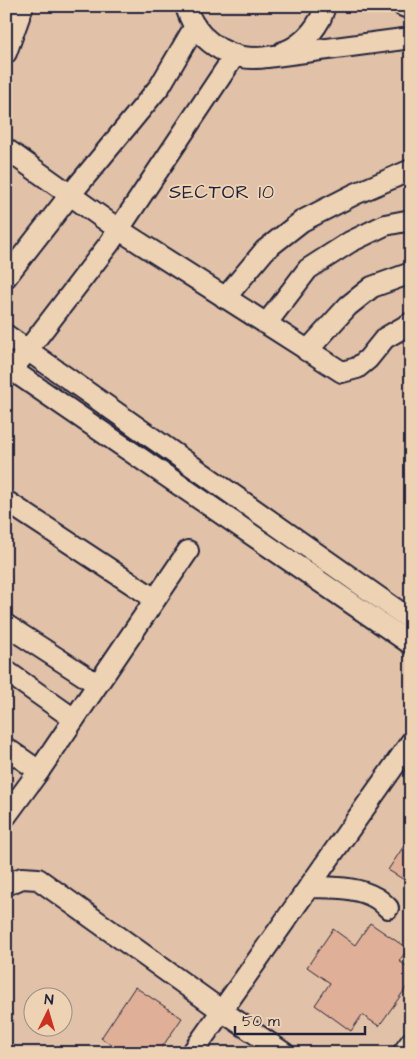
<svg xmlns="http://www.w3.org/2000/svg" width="417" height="1059" font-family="'Architects Daughter',sans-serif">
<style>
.built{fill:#e1c1a7;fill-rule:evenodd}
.building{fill:#e0af97;stroke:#22223b}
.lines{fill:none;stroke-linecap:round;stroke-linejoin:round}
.minor-casing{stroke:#22223b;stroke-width:24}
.minor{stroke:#edd2b4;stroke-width:20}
.labels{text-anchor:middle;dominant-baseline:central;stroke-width:4;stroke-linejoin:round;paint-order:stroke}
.neighbourhood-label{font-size:19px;letter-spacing:1px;fill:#22223b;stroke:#edd2b4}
</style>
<rect width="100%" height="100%" fill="#edd2b4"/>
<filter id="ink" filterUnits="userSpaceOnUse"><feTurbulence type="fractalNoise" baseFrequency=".02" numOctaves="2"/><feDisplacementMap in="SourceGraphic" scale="10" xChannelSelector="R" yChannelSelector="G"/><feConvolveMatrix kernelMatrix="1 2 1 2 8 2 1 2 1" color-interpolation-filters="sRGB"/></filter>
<g filter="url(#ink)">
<!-- built -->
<path class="built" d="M6,6H411V1053H6ZM32,996H62V1026H32Z"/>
<!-- building -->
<g class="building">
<polygon points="411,835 411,884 388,870"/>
<polygon points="370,923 408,949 399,961 411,969 411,981 379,1026 362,1015 351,1031 315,1005 330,983 307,967 333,929 355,945"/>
<polygon points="135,987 182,1018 158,1053 124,1053 101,1038"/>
</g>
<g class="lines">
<!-- minor casing -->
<g class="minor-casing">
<g id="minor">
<path d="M186,6C193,35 222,57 252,58C257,58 262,58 267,57L411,38"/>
<polyline points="403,6 411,9"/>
<path d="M283,52C297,48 312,34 319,21C322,17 323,11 325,6"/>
<polyline points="6,53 23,6"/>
<polyline points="6,149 118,229 342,372 357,368 368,359 385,338 411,323"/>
<polyline points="6,277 70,195 160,86 195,26"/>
<polyline points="225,298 265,250 302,221 355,194 411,170"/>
<polyline points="266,324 308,269 350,242 385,225 411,220"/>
<polyline points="6,335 411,620"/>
<polyline points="307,351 348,306 372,287 411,273"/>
<polyline points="20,360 109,244 235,55"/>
<polyline points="6,366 411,644"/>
<polyline points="6,501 155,599"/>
<polyline points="6,625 97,684"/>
<polyline points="6,671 74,719"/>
<polyline points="6,748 39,771"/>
<polyline points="6,816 39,771 188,551"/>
<polyline points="6,885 22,878 38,879 222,1011 284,1053"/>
<path d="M309,887C331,888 356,886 376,898C380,900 384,904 388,908"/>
<polyline points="192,1053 411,742"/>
<polyline points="403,1053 411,1042"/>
</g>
</g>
<!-- minor -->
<use href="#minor" class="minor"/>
</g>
</g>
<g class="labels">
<!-- neighbourhood labels -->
<g class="neighbourhood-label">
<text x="222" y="192">SECTOR 10</text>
</g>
</g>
<!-- margin -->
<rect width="417" height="1059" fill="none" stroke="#edd2b4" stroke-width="25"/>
<rect x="12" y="12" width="392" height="1034" fill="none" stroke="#22223b" stroke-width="2" filter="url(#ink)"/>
<!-- north arrow -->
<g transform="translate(48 1012) rotate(5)"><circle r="24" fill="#edd2b4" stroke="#9c8c84"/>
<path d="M0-4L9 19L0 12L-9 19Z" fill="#c8321e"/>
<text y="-8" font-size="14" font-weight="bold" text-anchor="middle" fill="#22223b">N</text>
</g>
<!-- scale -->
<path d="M235 1026v8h130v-8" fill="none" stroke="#22223b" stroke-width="2.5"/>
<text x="242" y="1026" font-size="15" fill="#22223b" stroke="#edd2b4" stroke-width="4" paint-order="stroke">50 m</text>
</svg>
